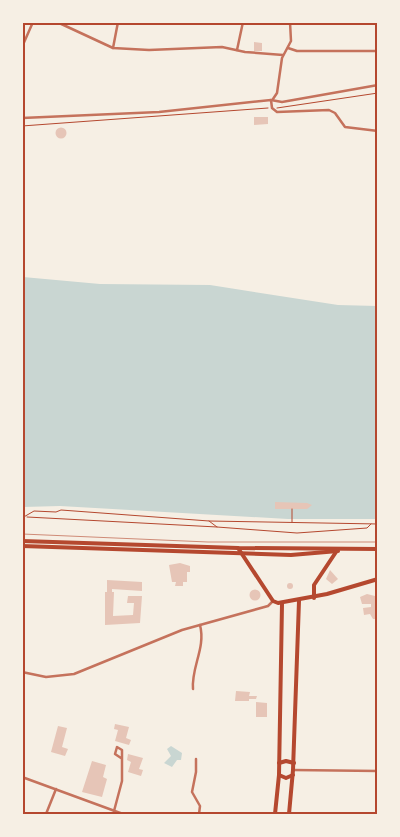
<svg xmlns="http://www.w3.org/2000/svg" width="400" height="837" font-family="'Roboto Condensed',sans-serif">
<style>
.water{fill:#c9d6d2}
.building{fill:#e6c5b7}
.lines{fill:none;stroke-linecap:round;stroke-linejoin:round}
.path{stroke:#b5482f;stroke-width:1}
.minor{stroke:#c5725c;stroke-width:2.5}
.secondary{stroke:#b5482f;stroke-width:4}
.primary{stroke:#b5482f;stroke-width:4}
.tram{stroke:#cf8b77;stroke-width:1}
.neatline{fill:none;stroke:#b5482f;stroke-width:2}
</style>
<rect width="100%" height="100%" fill="#f6efe4"/>
<!-- water -->
<g class="water">
<polygon points="23,277 100,284 210,285 338,305 377,306 377,519 288,519 60,506 23,507"/>
<polygon points="171,746 182,753 181,760 177,760 172,767 164,763 171,756 167,749"/>
</g>
<!-- building -->
<g class="building">
<polygon points="254,42 262,43 262,51 254,51"/>
<polygon points="254,117 268,117 268,124 254,125"/>
<circle cx="61" cy="133" r="5.5"/>
<polygon points="275,502 307,503 312,505 307,509 275,509"/>
<polygon points="180,563 190,566 190,572 187,572 187,582 183,582 183,586 175,586 176,582 172,582 169,565"/>
<polygon points="330,570 338,579 332,584 326,579"/>
<polygon points="107,580 142,582 142,591 112,589 112,592 114,592 113,616 133,615 134,603 127,603 128,596 142,596 140,623 105,625 105,592 107,592"/>
<circle cx="290" cy="586" r="3"/>
<circle cx="255" cy="595" r="5.5"/>
<polygon points="367,594 375,596 378,619 373,619 370,614 364,615 363,608 371,607 371,604 362,604 360,597"/>
<polygon points="236,691 250,692 249,696 257,696 256,699 249,699 249,701 235,701"/>
<polygon points="256,702 267,703 267,717 256,717"/>
<polygon points="115,724 129,727 126,738 131,740 129,745 115,741 118,730 114,729"/>
<polygon points="58,726 67,728 62,747 68,749 65,756 51,752"/>
<polygon points="128,754 143,758 139,769 143,770 141,776 128,772 131,762 127,760"/>
<polygon points="92,761 106,765 103,777 107,779 102,797 82,792"/>
</g>
<g class="lines">
<!-- path -->
<g class="path">
<polyline points="277,108 378,93"/>
<polyline points="22,126 268,108"/>
<polyline points="27,517 217,527"/>
<polyline points="22,518 34,511 56,512 61,510 209,521 378,524"/>
<polyline points="209,521 217,527 297,533 367,528 371,524"/>
<polyline points="292,522 292,509"/>
</g>
<!-- minor -->
<g class="minor">
<polyline points="57,22 113,48 149,50 222,47 245,52 283,55"/>
<polyline points="22,47 33,22"/>
<polyline points="113,48 118,22"/>
<polyline points="288,48 297,51 378,51"/>
<polyline points="237,50 243,22"/>
<polyline points="273,99 277,93 282,58 291,41 290,22"/>
<polyline points="271,100 272,108 277,112 329,110 335,113 345,127 378,131"/>
<polyline points="22,118 159,112 271,100 282,102 378,85"/>
<polyline points="22,672 46,677 74,674 182,630 268,606 273,601"/>
<path d="M193,689C191,667 206,648 200,625"/>
<polyline points="196,759 196,772 192,792 200,806 199,814"/>
<polyline points="293,770 378,771"/>
<polyline points="22,777 123,814"/>
<polyline points="114,811 122,781 122,750 117,747 115,754 121,758"/>
<polyline points="46,814 56,789"/>
</g>
<!-- secondary -->
<g class="secondary">
<polyline points="238,548 273,601 278,603 327,594 378,579"/>
<polyline points="314,598 314,585 336,552"/>
<polyline points="279,763 286,761 294,763"/>
<polyline points="279,775 286,778 293,775"/>
<polyline points="275,814 279,775 282,604"/>
<polyline points="289,814 293,770 299,601"/>
</g>
<!-- primary -->
<g class="primary">
<polyline points="22,541 238,548 378,549"/>
<polyline points="22,546 291,555 338,551"/>
</g>
<!-- tram -->
<polyline class="tram" points="22,534 208,542 378,542"/>
</g>
<!-- border -->
<rect width="400" height="837" fill="none" stroke="#f6efe4" stroke-width="48"/>
<rect x="24" y="24" width="352" height="789" class="neatline"/>
</svg>
